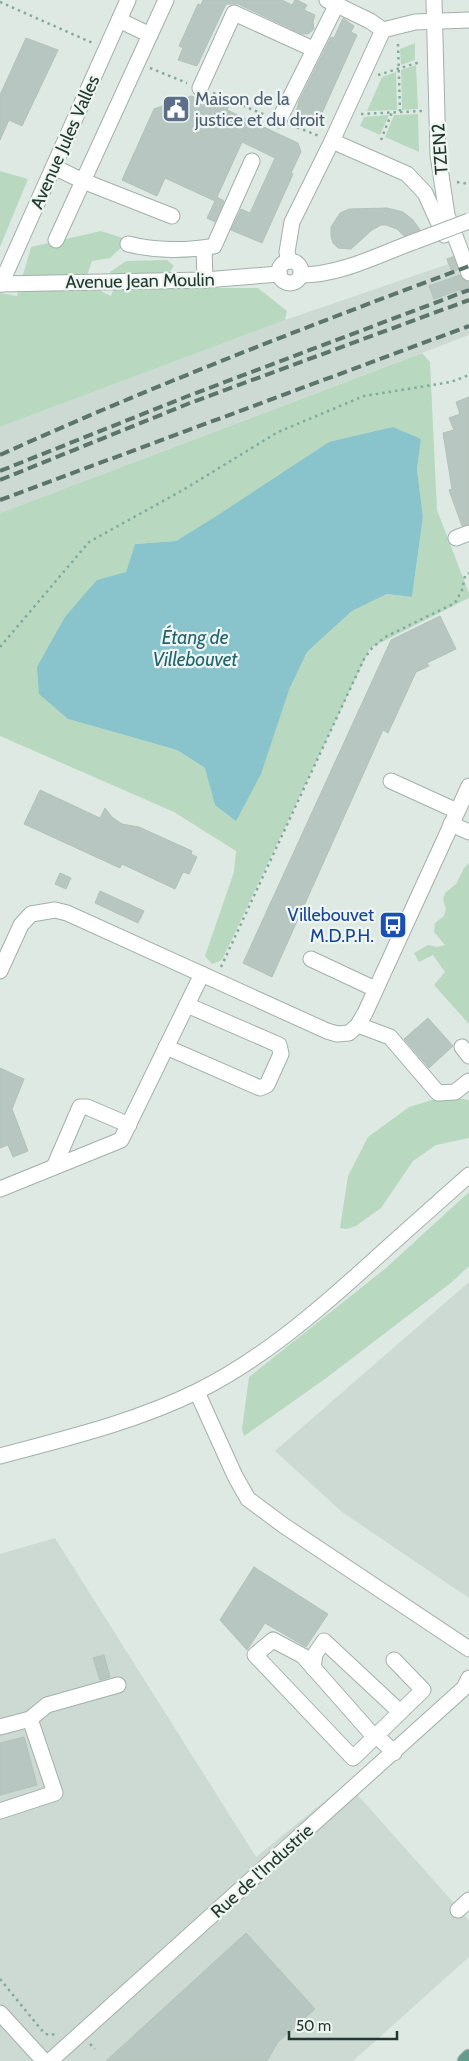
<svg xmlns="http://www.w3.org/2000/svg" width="469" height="2061" font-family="Cabin,sans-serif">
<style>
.built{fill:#cdd9d3}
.green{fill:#b8d9c0;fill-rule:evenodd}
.water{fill:#89c3cb}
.building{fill:#b7c6c0;stroke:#b2c2bb}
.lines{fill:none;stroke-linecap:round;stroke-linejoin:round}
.minor-tunnel{stroke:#b9c6c0;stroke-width:15;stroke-dasharray:15 8;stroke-linecap:butt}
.minor-casing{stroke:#a2b0ab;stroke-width:17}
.major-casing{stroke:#bcc3c1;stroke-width:17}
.path{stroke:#81ab9c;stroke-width:2.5;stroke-dasharray:2.5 4;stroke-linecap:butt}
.minor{stroke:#fff;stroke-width:15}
.major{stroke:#669c8c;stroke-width:15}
.rail{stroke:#5b746c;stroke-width:4;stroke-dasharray:10 5;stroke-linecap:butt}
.minor-bridge-casing{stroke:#a2b0ab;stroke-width:17;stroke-linecap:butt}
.minor-bridge{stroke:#fff;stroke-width:15}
.labels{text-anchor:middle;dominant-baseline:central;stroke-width:4.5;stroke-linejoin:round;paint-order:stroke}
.service-label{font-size:18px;fill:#4e5e75;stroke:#eff6f2;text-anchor:start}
.street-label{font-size:18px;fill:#213831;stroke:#eff6f2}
.transit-label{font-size:18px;fill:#164399;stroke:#eff6f2;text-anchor:end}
.water-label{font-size:19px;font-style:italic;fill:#20646f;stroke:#eff6f2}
</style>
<rect width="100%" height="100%" fill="#dfe9e4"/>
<!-- built -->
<g class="built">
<polygon points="469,257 469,335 0,513 0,427 285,320"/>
<polygon points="469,1282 469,1598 342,1512 275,1451"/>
<polygon points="55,1538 256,1857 347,1783 469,1920 469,1957 353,2061 0,2061 0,1554"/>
</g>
<!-- green -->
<g class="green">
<polygon points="415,43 415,60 401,65 400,49"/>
<polygon points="416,65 418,109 402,110 401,70"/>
<polygon points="396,72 397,110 367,111 382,77"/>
<polygon points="418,114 419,152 385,137 394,115"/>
<polygon points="389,115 380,135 360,126 364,117"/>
<polygon points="0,171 28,179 0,247"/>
<polygon points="101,231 129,240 110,258 92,261 83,287 97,289 111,296 115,286 110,272 126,261 167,260 174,266 158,288 258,288 287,311 285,320 0,427 0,293 17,296 31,247"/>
<path d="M422,353L430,362L437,510L469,593V598L370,648L222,960L212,964L205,956L234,872L236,851L174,812L0,736V513ZM421,439L417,469L423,517L412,597L387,594L352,611L307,652L289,690L215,805L206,769L177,750L68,719L97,581L126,572L135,544L176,541L215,518L329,442Z"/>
<polygon points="469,863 469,1024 434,985 445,972 433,955 419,962 414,953 428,945 437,947 445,945 434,932 435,923 444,916 446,908 443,900 445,893 456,884 464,868"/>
<polygon points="445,1096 469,1100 469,1138 436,1145 413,1161 381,1208 356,1226 347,1229 340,1228 348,1176 368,1137 409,1107"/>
<polygon points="469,1192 469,1266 452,1282 325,1379 244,1436 242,1429 249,1377 386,1268"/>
</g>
<!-- water -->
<polygon class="water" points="393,427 421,439 417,469 423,517 412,597 387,594 352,611 307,652 289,690 261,774 236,821 215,805 205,768 177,750 68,719 39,694 37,667 65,617 97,580 126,572 135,544 176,541 215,517 329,442"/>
<!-- building -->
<g class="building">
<polygon points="203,0 282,0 292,5 295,0 297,0 307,5 304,10 315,15 313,22 314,29 308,34 302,34 238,4 226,4 197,66 178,60 183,48 179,46 198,4 201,5"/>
<polygon points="343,18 354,26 351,32 357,35 318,122 296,112 299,101 331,37 334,38"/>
<polygon points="26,38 58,50 22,126 9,120 0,140 0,95"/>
<polygon points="191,96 217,105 220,98 230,103 227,110 298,143 301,152 291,173 293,174 262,243 231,230 241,209 250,213 275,158 242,142 217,197 224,201 215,222 207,218 215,201 165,178 157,196 122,180 154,109"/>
<polygon points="387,208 403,212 413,220 420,230 404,236 397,229 386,225 381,225 372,230 351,249 338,248 333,243 331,236 331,227 340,213 349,209"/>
<polygon points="460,275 463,281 469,282 469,286 434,299 429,286"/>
<polygon points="469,397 469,524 462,526 449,490 452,489 443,433 454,430 449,418 460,414 456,402"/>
<polygon points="440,616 456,649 427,663 429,666 416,672 388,733 383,730 272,977 243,963 391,640"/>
<polygon points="40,790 100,818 105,808 112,817 122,824 139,827 192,851 191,854 197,857 189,874 183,872 175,889 122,864 120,868 24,824"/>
<polygon points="60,873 71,878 66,889 55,884"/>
<polygon points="100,891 144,911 138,923 95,903"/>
<polygon points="428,1018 453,1046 429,1068 404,1039"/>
<polygon points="0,1068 24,1079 12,1109 28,1151 13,1157 8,1145 0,1148"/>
<polygon points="254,1567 328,1614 306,1647 265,1623 247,1650 220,1620"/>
<polygon points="104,1655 110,1677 100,1680 93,1658"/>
<polygon points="24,1737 37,1785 0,1795 0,1743"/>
<polygon points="246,1933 315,2009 278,2042 267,2061 106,2061"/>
</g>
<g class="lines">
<!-- minor-tunnel -->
<polyline class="minor-tunnel" points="453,256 469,295"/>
<!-- minor casing -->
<g class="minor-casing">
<g id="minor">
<polyline points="327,0 370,21 383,30"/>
<polyline points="434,0 438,155 447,215 469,273"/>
<polyline points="119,20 150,35"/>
<polyline points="383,30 415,22 469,20"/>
<polyline points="200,88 234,13 313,49"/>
<polyline points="279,120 337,4"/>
<polyline points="332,141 407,174 425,193 444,235"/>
<polyline points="54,167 83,181 172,216"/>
<polyline points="56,240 166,0"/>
<path d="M128,244C155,251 187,251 214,246L252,161"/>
<polyline points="204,248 205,280"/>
<circle cx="290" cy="272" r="11"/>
<polyline points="289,261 287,252 292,222 332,141 383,30"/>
<path d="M301,275C341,275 380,254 416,241"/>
<polyline points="0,284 205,280 279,274"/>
<polyline points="1,284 128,0"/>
<polyline points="456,538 469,533"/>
<polyline points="391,781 457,811"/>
<polyline points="451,824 469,832"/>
<polyline points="311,959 375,989"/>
<polyline points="0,971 21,925 31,914 55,910 67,913 327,1031 337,1034 349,1033 358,1025 365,1013 469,786"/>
<polyline points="358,1025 390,1037 438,1093 455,1092 469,1081"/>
<polyline points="166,1047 260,1088 267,1085 281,1054 279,1045 187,1005"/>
<polyline points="462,1047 469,1056"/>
<polyline points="54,1167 80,1107 87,1107 129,1125"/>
<polyline points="0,1189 121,1140 202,974"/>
<polyline points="197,1392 235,1476 248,1499 283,1525 469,1649"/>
<path d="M0,1456C67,1438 135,1422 198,1391C260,1360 313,1315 365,1268C399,1237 434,1206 469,1175"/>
<polyline points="313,1668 315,1654 324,1641 400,1712"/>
<polyline points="0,1727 30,1719 47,1705 118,1685"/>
<path d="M394,1753C386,1744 379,1738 370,1732L303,1656L273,1640L255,1655L353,1758L423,1690L394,1660"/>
<polyline points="0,1811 55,1793 30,1719"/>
<polyline points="458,1910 469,1900"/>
<polyline points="0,2013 44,2061"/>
<polyline points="50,2061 464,1688 469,1678"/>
</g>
</g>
<!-- major casing -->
<g class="major-casing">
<polyline id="major" points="465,2061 469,2057"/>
</g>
<!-- path -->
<g class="path">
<polyline points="0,2 95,44"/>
<polyline points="398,44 400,112"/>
<polyline points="150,68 187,83"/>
<polyline points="378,75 420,62"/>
<polyline points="213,93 265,115"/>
<polyline points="361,114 422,111"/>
<polyline points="291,125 319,136"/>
<polyline points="381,140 392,112"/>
<polyline points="457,182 469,184"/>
<polyline points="0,647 89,542 183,490 278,432 364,396 451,382 469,375"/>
<polyline points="221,967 364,659 372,648 385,637 455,603 462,590 465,576 469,573"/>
<polyline points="0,1979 44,2033 49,2035 57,2034"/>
<polyline points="90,2044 95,2049"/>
</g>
<!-- minor -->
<use href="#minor" class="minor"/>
<!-- major -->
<use href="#major" class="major"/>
<!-- rail -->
<g class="rail">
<path d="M0,455C154,385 311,325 469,266"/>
<polyline points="0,471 188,396 469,290"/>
<polyline points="0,480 190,403 469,300"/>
<polyline points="0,500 469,326"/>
</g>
<!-- minor-bridge casing -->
<g class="minor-bridge-casing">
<polyline id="minor-bridge" points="416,241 469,221"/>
</g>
<!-- minor-bridge -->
<use href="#minor-bridge" class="minor-bridge"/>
</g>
<!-- icons -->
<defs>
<g id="civic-square" transform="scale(1.4375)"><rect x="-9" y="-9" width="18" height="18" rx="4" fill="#5c6f8a" stroke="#eff6f2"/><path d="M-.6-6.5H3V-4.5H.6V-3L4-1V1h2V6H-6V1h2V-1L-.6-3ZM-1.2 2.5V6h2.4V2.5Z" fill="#fff"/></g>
<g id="bus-square" transform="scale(1.4375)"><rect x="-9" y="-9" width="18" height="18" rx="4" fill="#1a4fb4" stroke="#eff6f2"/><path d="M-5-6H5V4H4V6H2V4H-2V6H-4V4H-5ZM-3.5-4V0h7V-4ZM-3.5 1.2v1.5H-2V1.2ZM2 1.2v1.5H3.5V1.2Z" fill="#fff"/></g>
</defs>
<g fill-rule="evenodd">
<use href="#civic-square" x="176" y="109"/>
<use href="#bus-square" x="393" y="925"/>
</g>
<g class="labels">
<!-- service labels -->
<g class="service-label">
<text x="195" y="99">Maison de la<tspan x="195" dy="21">justice et du droit</tspan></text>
</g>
<!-- street labels -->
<g class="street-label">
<text transform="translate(65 142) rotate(-66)">Avenue Jules Valles</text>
<text transform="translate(440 149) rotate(-94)">TZEN2</text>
<text transform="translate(140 281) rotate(-1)">Avenue Jean Moulin</text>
<text transform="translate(262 1871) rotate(-42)">Rue de l'Industrie</text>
</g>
<!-- transit labels -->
<g class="transit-label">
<text x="374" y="915">Villebouvet<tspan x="374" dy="21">M.D.P.H.</tspan></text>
</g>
<!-- water labels -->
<g class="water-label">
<text x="195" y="637">Étang de<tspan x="195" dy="22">Villebouvet</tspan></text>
</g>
</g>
<!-- scale -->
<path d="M289 2031v8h108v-8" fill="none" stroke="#213831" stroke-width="2.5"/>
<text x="296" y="2031" font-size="15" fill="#213831" stroke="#eff6f2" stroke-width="4" paint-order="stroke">50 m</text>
</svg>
